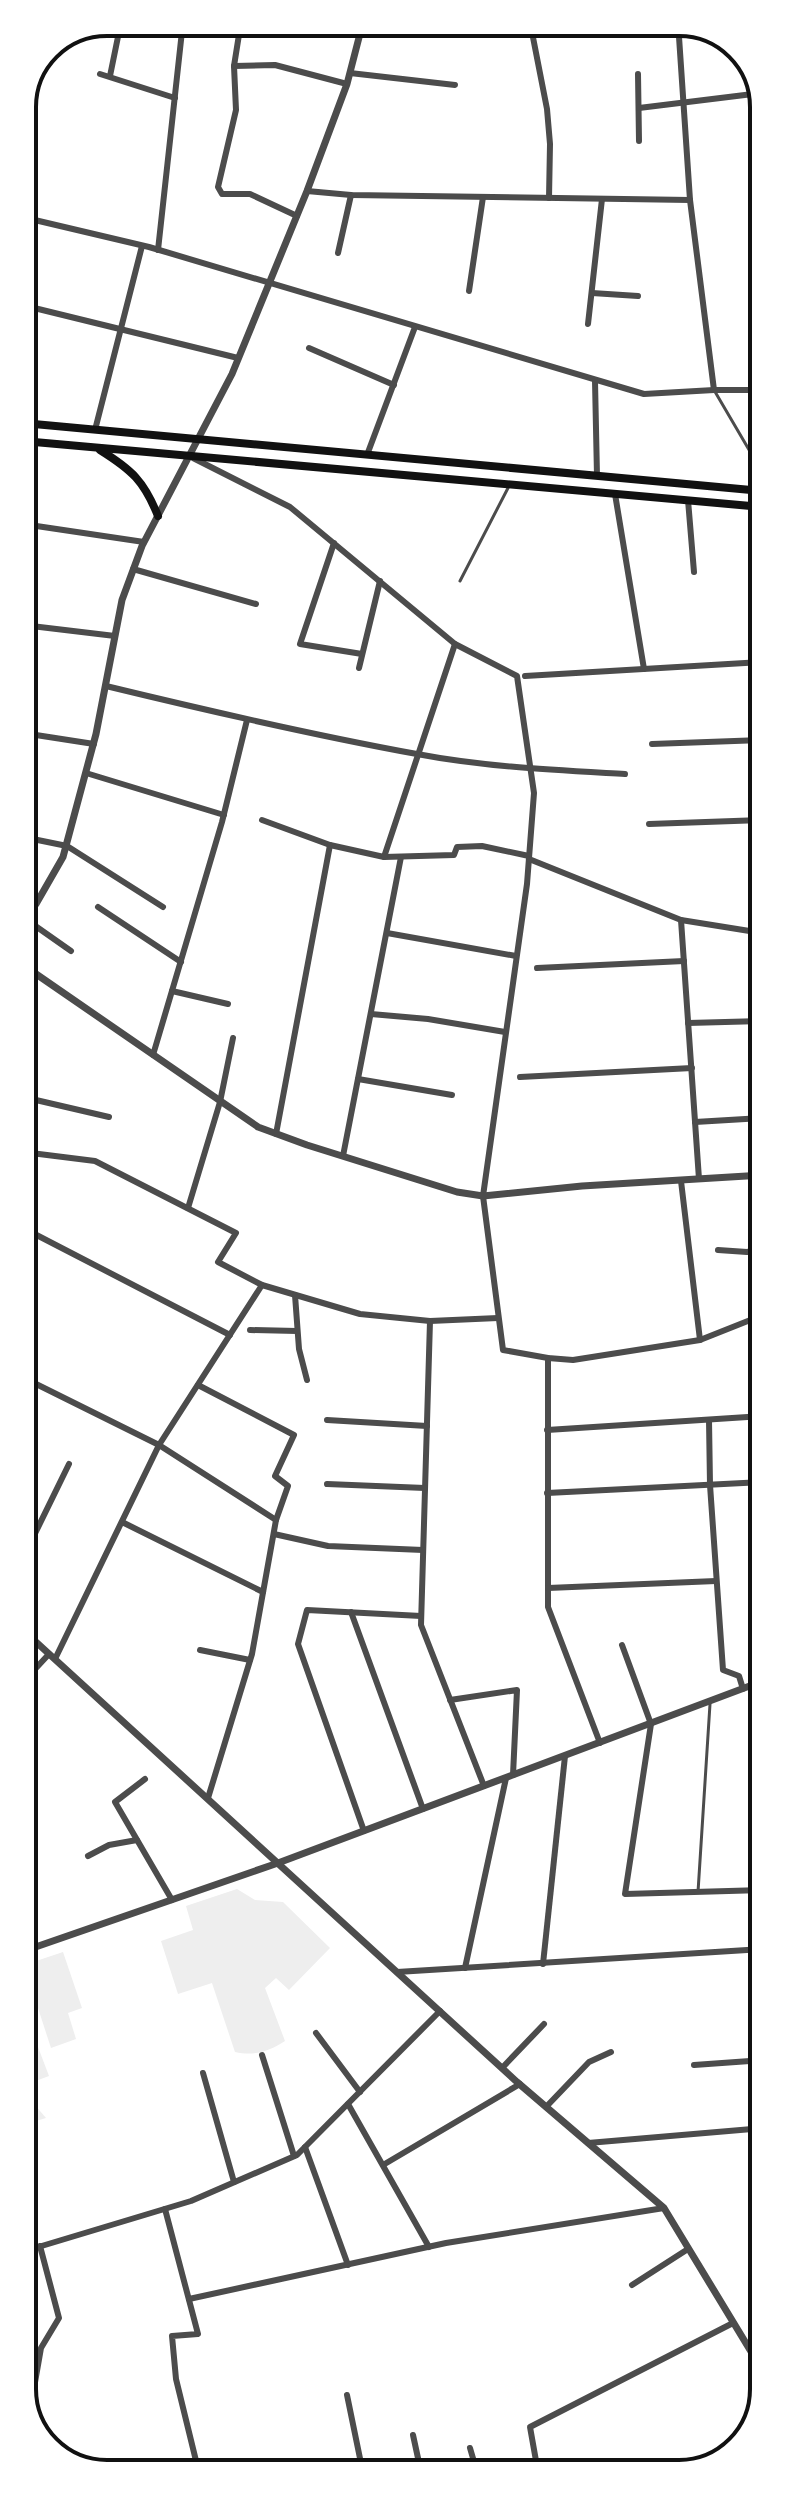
<svg xmlns="http://www.w3.org/2000/svg" width="786" height="2496" font-family="Karla,sans-serif">
<style>
.green{fill:#eee}
.lines{fill:none;stroke-linecap:round;stroke-linejoin:round}
.service{stroke:#4c4c4c;stroke-width:3}
.minor{stroke:#4c4c4c;stroke-width:6}
.tertiary{stroke:#4c4c4c;stroke-width:7}
.secondary{stroke:#111;stroke-width:8}
.rim{fill:none;stroke:#111;stroke-width:4}
</style>
<rect width="100%" height="100%" fill="#fff"/>
<!-- green -->
<g class="green">
<path d="M237,1889L255,1900L283,1902L330,1948L289,1990L276,1978L265,1988L285,2041C268,2052 254,2056 235,2052L212,1983L178,1994L161,1941L193,1930L186,1906Z"/>
<polygon points="63,1952 82,2008 68,2013 76,2039 51,2048 24,1965"/>
<polygon points="38,2047 49,2076 33,2082 29,2088 34,2104 46,2118 26,2124 24,2053"/>
</g>
<g class="lines">
<!-- service -->
<g class="service">
<polyline points="714,390 755,460"/>
<polyline points="460,581 508,488"/>
<polyline points="698,1892 710,1704"/>
</g>
<!-- minor -->
<g class="minor">
<polyline points="241,22 234,66 236,110 218,187 222,194 250,194 297,216"/>
<polyline points="512,22 520,22"/>
<polyline points="530,22 547,109 550,144 549,198"/>
<polyline points="678,22 690,200 714,390"/>
<polyline points="286,24 287,22"/>
<polyline points="234,66 275,65 347,84"/>
<polyline points="350,73 455,85"/>
<polyline points="100,74 175,98"/>
<polyline points="638,74 639,141"/>
<polyline points="110,76 121,22"/>
<polyline points="639,108 761,93"/>
<polyline points="307,191 351,195 690,200"/>
<polyline points="22,217 149,247 644,394 714,390 762,390"/>
<polyline points="158,250 183,22"/>
<polyline points="338,253 351,195"/>
<polyline points="469,291 483,197"/>
<polyline points="592,293 638,296"/>
<polyline points="22,305 238,358"/>
<polyline points="588,324 602,199"/>
<polyline points="309,348 394,385"/>
<polyline points="595,381 597,476"/>
<polyline points="95,430 142,246"/>
<polyline points="367,455 415,327"/>
<polyline points="193,458 290,507 455,644 517,676 534,793 527,884 483,1196 503,1350 548,1358 573,1360 700,1340 763,1315"/>
<polyline points="615,494 644,669"/>
<polyline points="688,500 694,572"/>
<polyline points="23,524 144,542"/>
<polyline points="334,543 300,644 362,654"/>
<polyline points="133,569 256,604"/>
<polyline points="23,625 115,636"/>
<polyline points="359,668 380,581"/>
<polyline points="525,676 762,662"/>
<path d="M106,686C209,711 313,735 417,754C485,767 555,770 625,774"/>
<polyline points="23,733 94,744"/>
<polyline points="652,744 762,740"/>
<polyline points="86,773 224,815"/>
<polyline points="262,820 330,845 384,857 454,855 457,847 482,846 529,856"/>
<polyline points="649,824 762,820"/>
<polyline points="23,837 67,846 163,907"/>
<polyline points="384,857 455,644"/>
<polyline points="529,859 681,920 762,933"/>
<polyline points="23,900 36,904"/>
<polyline points="98,907 181,962"/>
<polyline points="24,918 71,951"/>
<polyline points="681,920 699,1179"/>
<polyline points="387,933 516,956"/>
<polyline points="537,968 684,961"/>
<polyline points="172,991 228,1004"/>
<polyline points="371,1014 428,1019 505,1032"/>
<polyline points="688,1023 762,1021"/>
<polyline points="153,1055 222,822 247,720"/>
<polyline points="520,1077 692,1068"/>
<polyline points="358,1079 452,1095"/>
<polyline points="23,1097 109,1117"/>
<polyline points="695,1122 762,1118"/>
<polyline points="276,1134 330,845"/>
<polyline points="23,1152 95,1161 236,1233 218,1262 262,1285 360,1314 430,1321 498,1318"/>
<polyline points="343,1156 401,857"/>
<polyline points="681,1181 700,1340"/>
<polyline points="188,1208 220,1102 233,1038"/>
<polyline points="23,1228 230,1335"/>
<polyline points="718,1250 747,1252 763,1249"/>
<polyline points="295,1295 299,1349 307,1380"/>
<polyline points="430,1321 421,1625 484,1786"/>
<polyline points="250,1330 297,1331"/>
<polyline points="548,1358 548,1607 600,1743"/>
<polyline points="24,1378 159,1445 276,1520"/>
<polyline points="198,1385 294,1435 275,1476 288,1486 276,1520 252,1654 208,1798"/>
<polyline points="327,1420 427,1426"/>
<polyline points="709,1420 710,1485 723,1670 739,1676 743,1689"/>
<polyline points="547,1430 763,1416"/>
<polyline points="327,1484 425,1488"/>
<polyline points="547,1493 763,1482"/>
<polyline points="122,1522 263,1592"/>
<polyline points="274,1534 328,1546 423,1550"/>
<polyline points="24,1556 69,1464"/>
<polyline points="548,1588 716,1581"/>
<polyline points="351,1612 423,1809"/>
<polyline points="622,1645 651,1724 625,1894 763,1890"/>
<polyline points="200,1650 250,1660"/>
<polyline points="55,1659 159,1445 262,1285"/>
<polyline points="24,1681 49,1654"/>
<polyline points="450,1700 517,1690 513,1775"/>
<polyline points="145,1779 115,1802 172,1900"/>
<polyline points="364,1831 298,1644 307,1610 421,1616"/>
<polyline points="88,1856 109,1845 137,1840"/>
<polyline points="543,1964 565,1756"/>
<polyline points="465,1968 506,1778"/>
<polyline points="397,1972 763,1949"/>
<polyline points="316,2033 360,2092"/>
<polyline points="262,2055 294,2156"/>
<polyline points="694,2065 764,2060"/>
<polyline points="502,2068 544,2024"/>
<polyline points="203,2073 234,2182"/>
<polyline points="348,2104 429,2247"/>
<polyline points="546,2107 589,2062 611,2052"/>
<polyline points="588,2143 764,2128"/>
<polyline points="305,2147 348,2265"/>
<polyline points="383,2165 520,2084"/>
<polyline points="165,2209 198,2334 172,2336 176,2379 199,2473"/>
<polyline points="25,2251 191,2201 297,2155 440,2011"/>
<polyline points="632,2285 688,2249"/>
<polyline points="189,2299 446,2243 664,2208"/>
<polyline points="25,2390 34,2388 41,2348 59,2318 40,2246"/>
<polyline points="347,2395 363,2473"/>
<polyline points="413,2435 421,2472"/>
<polyline points="470,2448 477,2472"/>
<polyline points="538,2472 530,2427 733,2323"/>
<polyline points="148,2474 195,2462"/>
</g>
<!-- tertiary -->
<g class="tertiary">
<polyline points="23,919 36,904 63,857 96,734 122,600 142,546 232,374 307,191 347,84 363,22"/>
<polyline points="23,965 258,1127 307,1145 457,1192 483,1196 582,1186 763,1175"/>
<polyline points="24,1631 517,2082 664,2208 764,2373"/>
<polyline points="24,1951 278,1863 763,1681"/>
</g>
<!-- secondary -->
<g class="secondary">
<polyline points="23,423 762,491"/>
<polyline points="23,441 762,507"/>
<path d="M100,450C132,470 144,481 158,516"/>
</g>
</g>
<!-- crop -->
<path d="M0 0H786V2496H0ZM107 36H679A71 71 0 0 1 750 107V2389A71 71 0 0 1 679 2460H107A71 71 0 0 1 36 2389V107A71 71 0 0 1 107 36Z" fill="#fff" fill-rule="evenodd"/>
<path class="rim" d="M107 36H679A71 71 0 0 1 750 107V2389A71 71 0 0 1 679 2460H107A71 71 0 0 1 36 2389V107A71 71 0 0 1 107 36Z"/>
</svg>
